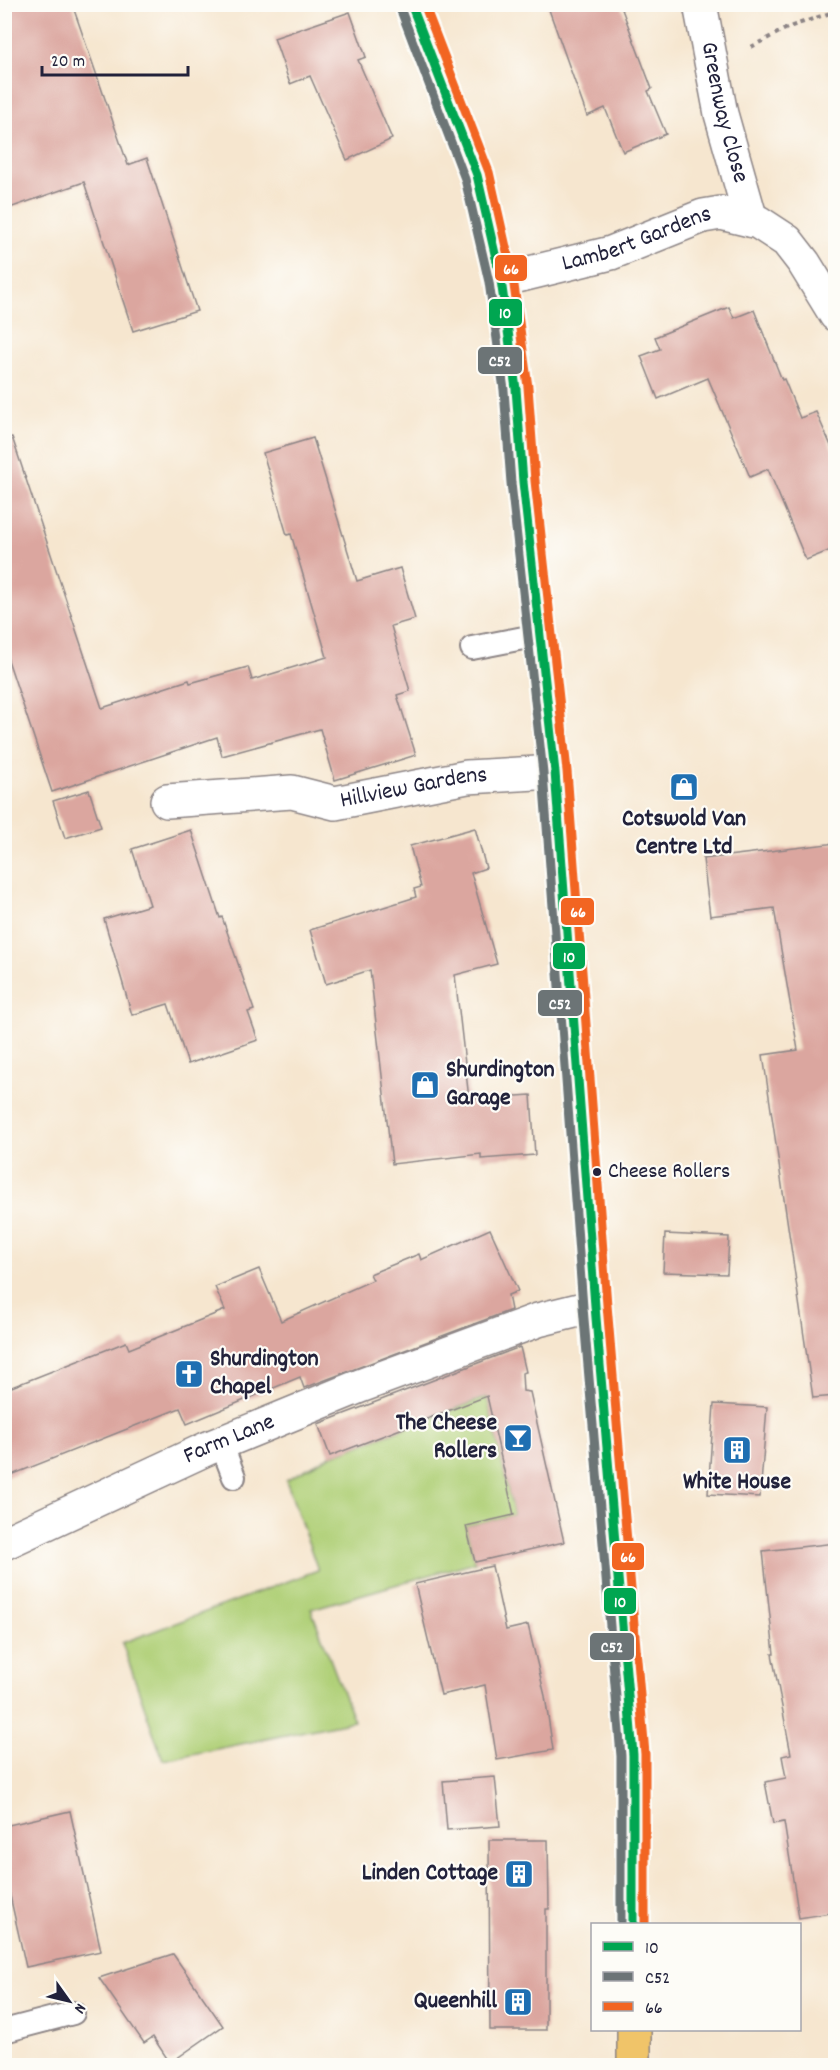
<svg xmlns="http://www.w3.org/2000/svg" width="840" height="2070" font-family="Dekko,sans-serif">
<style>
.green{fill:#b0d078;stroke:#69795a;stroke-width:1.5}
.building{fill:#dba69f}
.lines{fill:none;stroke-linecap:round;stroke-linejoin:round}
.service-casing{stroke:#8c8485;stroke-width:26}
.minor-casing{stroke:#8c8485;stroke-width:36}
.primary-casing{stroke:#8c8485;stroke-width:36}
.path{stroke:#8c8485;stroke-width:4;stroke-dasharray:4.5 4.5;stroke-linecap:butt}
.service{stroke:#fff;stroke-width:22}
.minor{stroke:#fff;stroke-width:33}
.primary{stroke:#f0c469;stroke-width:33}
.bus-1-casing{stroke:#fdfcf7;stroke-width:14}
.bus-2-casing{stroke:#fdfcf7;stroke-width:14}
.bus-3-casing{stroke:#fdfcf7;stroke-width:14}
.bus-1{stroke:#00a651;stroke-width:9}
.bus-2{stroke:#6c7476;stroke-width:9}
.bus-3{stroke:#f26522;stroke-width:9}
.bus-dot{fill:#22223b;stroke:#fdfcf7;stroke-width:2}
.labels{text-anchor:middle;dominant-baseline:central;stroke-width:4.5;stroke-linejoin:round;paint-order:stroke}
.bus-label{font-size:22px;fill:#22223b;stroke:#fdfcf7;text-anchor:start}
.street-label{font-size:24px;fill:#22223b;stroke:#fdfcf7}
.poi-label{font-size:24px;font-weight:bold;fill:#22223b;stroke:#fdfcf7;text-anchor:end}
.line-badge{stroke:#fdfcf7;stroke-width:2}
.badge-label{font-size:16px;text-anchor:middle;font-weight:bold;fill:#fff}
</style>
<rect width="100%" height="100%" fill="#fdfcf7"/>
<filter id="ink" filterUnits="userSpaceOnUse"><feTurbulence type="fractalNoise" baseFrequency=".0167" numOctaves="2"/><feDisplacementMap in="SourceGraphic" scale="12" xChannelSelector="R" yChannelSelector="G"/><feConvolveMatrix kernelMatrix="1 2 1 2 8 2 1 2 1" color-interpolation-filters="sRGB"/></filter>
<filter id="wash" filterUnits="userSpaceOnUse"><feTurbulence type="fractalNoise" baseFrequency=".008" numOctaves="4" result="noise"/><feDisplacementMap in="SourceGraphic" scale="24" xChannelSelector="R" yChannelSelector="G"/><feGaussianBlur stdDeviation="1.35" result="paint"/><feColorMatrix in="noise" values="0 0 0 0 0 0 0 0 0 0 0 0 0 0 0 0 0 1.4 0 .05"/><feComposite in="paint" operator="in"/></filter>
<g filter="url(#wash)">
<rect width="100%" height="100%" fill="#f6e6cf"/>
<!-- green -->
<polygon class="green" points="487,1397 514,1515 466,1526 475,1562 311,1609 354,1721 163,1760 122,1643 318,1570 286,1480 330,1456"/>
<g id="blocks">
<!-- building -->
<g class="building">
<polygon points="4,4 72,4 128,165 147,158 197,311 133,331 84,182 4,210"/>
<polygon points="547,4 620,4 652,89 648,91 666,134 623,152 605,108 587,116"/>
<polygon points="350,12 366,57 358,60 392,139 347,160 310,76 290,84 274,38"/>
<polygon points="729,307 734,318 754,310 782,380 784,379 800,418 816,412 836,457 836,548 806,560 768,469 750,477 708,378 658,399 641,356 660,349 655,337"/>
<polygon points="12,437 102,708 189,680 190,683 248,667 252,680 327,657 291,534 287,535 263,453 313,438 357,581 400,568 415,619 391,626 410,691 397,695 416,755 335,780 320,729 222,756 217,737 52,792 4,648 4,438"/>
<polygon points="89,790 101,827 65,838 53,801"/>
<polygon points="475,828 486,868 471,873 497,964 455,975 469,1099 531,1095 535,1155 481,1159 481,1154 392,1164 370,970 326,984 310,930 416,897 414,889 421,887 410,846"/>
<polygon points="191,830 220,918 222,917 254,1010 248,1012 258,1040 188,1064 168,1004 132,1015 104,919 150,905 132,849"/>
<polygon points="836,843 836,1396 813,1398 763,1055 798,1050 774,908 710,916 703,859"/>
<polygon points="490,1229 518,1291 508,1295 511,1310 304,1388 300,1377 187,1424 180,1408 4,1478 4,1390 126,1342 129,1349 225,1310 215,1287 259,1269 281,1321 373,1280 370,1274 419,1254 421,1260"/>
<polygon points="665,1234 729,1237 727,1274 663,1272"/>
<polygon points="520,1347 526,1372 522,1373 523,1391 530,1392 564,1542 475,1562 466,1526 514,1515 487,1396 330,1456 318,1424"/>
<polygon points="714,1404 767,1407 760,1497 708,1494"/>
<polygon points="836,1543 836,1912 799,1918 784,1822 773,1824 765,1782 786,1778 782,1756 791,1754 772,1654 774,1654 763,1551"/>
<polygon points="492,1566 506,1630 528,1625 545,1696 553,1750 497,1760 485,1685 441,1695 415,1584"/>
<polygon points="495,1777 500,1826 447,1830 443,1781"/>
<polygon points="70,1811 101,1951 26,1967 4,1869 4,1826"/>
<polygon points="489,1840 548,1840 549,1909 546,1909 546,2030 490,2030"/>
<polygon points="173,1954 223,2026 170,2063 153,2037 144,2043 99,1978"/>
</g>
</g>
</g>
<g filter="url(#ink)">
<use href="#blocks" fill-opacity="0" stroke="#8c8485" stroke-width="1.5"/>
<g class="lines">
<!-- service casing -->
<g class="service-casing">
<g id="service">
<polyline points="472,648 539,635"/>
<polyline points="221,1443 234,1477"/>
<polyline points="4,2031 73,2013"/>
</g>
</g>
<!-- minor casing -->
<g class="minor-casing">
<g id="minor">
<path id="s1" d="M700,4L721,114L751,220"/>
<path id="s2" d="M501,280L611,253L703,216L721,213L758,222L787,241L804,263L836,315"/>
<path id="s3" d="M167,801L292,792L335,803L467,777L555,772"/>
<path id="s4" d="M4,1543L206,1449L360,1386L538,1320L595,1306"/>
</g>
</g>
<!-- primary casing -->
<g class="primary-casing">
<g id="primary">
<polyline points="411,4 477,175 501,280 516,389 523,482 555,772 595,1306 633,1755 633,1924"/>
<polyline points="634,2030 634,2066"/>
</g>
</g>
<!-- path -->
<polyline class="path" points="751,47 789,27 836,11"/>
<!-- service -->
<use href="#service" class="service"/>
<!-- minor -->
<use href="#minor" class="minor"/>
<!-- primary -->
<use href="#primary" class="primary"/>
<!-- bus-1 casing -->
<g class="bus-1-casing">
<polyline id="bus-1" points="411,4 477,175 501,280 516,389 523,482 555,772 595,1306 633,1755 633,1924"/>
</g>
<!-- bus-2 casing -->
<g class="bus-2-casing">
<polyline id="bus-2" points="400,8 465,179 489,282 504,390 511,483 543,773 583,1307 621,1756 621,1924"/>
</g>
<!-- bus-3 casing -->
<g class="bus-3-casing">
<polyline id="bus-3" points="424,4 489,172 513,278 528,387 535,481 567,771 607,1305 645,1754 645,1924"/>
</g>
<!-- bus-1 -->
<use href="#bus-1" class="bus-1"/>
<!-- bus-2 -->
<use href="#bus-2" class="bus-2"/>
<!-- bus-3 -->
<use href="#bus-3" class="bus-3"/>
</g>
</g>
<!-- icons -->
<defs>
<g id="shop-square" transform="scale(1.5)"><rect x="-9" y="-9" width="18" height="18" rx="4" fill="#1f6fb2" stroke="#fdfcf7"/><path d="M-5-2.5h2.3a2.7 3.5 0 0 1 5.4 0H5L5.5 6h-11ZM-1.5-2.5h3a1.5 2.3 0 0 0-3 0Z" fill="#fff"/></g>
<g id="church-square" transform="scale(1.5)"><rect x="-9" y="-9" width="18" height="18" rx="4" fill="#1f6fb2" stroke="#fdfcf7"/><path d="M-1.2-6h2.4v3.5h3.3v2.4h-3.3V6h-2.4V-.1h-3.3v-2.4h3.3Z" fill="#fff"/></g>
<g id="bar-square" transform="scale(1.5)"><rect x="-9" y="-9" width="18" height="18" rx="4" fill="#1f6fb2" stroke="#fdfcf7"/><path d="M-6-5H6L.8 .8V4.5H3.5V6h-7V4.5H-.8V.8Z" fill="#fff"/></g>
<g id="building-square" transform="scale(1.5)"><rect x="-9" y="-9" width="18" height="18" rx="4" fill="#1f6fb2" stroke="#fdfcf7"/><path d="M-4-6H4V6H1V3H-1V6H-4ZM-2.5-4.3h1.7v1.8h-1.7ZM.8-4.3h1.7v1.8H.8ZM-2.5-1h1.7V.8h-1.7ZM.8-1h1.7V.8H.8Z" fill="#fff"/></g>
</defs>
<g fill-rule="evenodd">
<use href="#shop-square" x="684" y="787"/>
<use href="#shop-square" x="425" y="1085"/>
<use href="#church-square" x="189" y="1374"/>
<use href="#bar-square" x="518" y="1438"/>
<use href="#building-square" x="737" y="1450"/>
<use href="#building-square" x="519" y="1874"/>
<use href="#building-square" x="518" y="2002"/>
</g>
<!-- markers -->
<circle class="bus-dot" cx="597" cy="1172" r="5"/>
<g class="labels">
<!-- bus labels -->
<g class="bus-label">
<text x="608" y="1172">Cheese Rollers</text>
</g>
<!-- street labels -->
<g class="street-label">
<text stroke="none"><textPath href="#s1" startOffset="111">Greenway Close</textPath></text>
<text stroke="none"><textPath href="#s2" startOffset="142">Lambert Gardens</textPath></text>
<text stroke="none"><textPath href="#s3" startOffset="250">Hillview Gardens</textPath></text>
<text stroke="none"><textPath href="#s4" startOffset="248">Farm Lane</textPath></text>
</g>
<!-- poi labels -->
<g class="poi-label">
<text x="684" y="820" text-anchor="middle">Cotswold Van<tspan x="684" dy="28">Centre Ltd</tspan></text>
<text x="446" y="1071" text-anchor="start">Shurdington<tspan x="446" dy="28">Garage</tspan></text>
<text x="210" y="1360" text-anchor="start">Shurdington<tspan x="210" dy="28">Chapel</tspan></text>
<text x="497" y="1424">The Cheese<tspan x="497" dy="28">Rollers</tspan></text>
<text x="737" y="1483" text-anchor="middle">White House</text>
<text x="498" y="1874">Linden Cottage</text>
<text x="497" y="2002">Queenhill</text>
</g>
</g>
<g class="line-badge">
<rect x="494" y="254" width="34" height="28" rx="6" fill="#f26522"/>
<rect x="488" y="298" width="35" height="29" rx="6" fill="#00a651"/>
<rect x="477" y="346" width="46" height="29" rx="6" fill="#6c7476"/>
<rect x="560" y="897" width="35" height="29" rx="6" fill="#f26522"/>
<rect x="552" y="942" width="34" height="28" rx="6" fill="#00a651"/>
<rect x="537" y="989" width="46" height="28" rx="6" fill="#6c7476"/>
<rect x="611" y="1542" width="34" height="29" rx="6" fill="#f26522"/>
<rect x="603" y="1587" width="34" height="28" rx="6" fill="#00a651"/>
<rect x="589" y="1632" width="46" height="29" rx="6" fill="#6c7476"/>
</g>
<g class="badge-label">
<text x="511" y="274">66</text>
<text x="505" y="318">10</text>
<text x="500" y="366">C52</text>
<text x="578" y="917">66</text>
<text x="569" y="962">10</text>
<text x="560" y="1009">C52</text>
<text x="628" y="1562">66</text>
<text x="620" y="1607">10</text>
<text x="612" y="1652">C52</text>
</g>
<!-- margin -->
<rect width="840" height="2070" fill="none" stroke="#fdfcf7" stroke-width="24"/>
<!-- legend -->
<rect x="591" y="1923" width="210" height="108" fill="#fdfcf7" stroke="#a5a5ac" stroke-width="1.5"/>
<rect x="603" y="1942" width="30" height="9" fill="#00a651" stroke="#a5a5ac" stroke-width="1.5"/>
<text x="645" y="1953" font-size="18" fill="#22223b">10</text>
<rect x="603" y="1972" width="30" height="9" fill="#6c7476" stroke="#a5a5ac" stroke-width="1.5"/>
<text x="645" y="1983" font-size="18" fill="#22223b">C52</text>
<rect x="603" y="2002" width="30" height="9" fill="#f26522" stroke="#a5a5ac" stroke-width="1.5"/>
<text x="645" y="2013" font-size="18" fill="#22223b">66</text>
<!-- north arrow -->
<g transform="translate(69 2001) rotate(124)" stroke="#fdfcf7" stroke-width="4.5" paint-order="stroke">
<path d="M0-4.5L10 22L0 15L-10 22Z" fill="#22223b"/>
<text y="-9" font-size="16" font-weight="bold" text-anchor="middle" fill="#22223b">N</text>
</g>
<!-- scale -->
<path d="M42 66v9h146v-9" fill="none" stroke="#22223b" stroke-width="3"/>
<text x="51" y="66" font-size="18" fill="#22223b" stroke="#fdfcf7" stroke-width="4.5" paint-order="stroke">20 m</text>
</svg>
